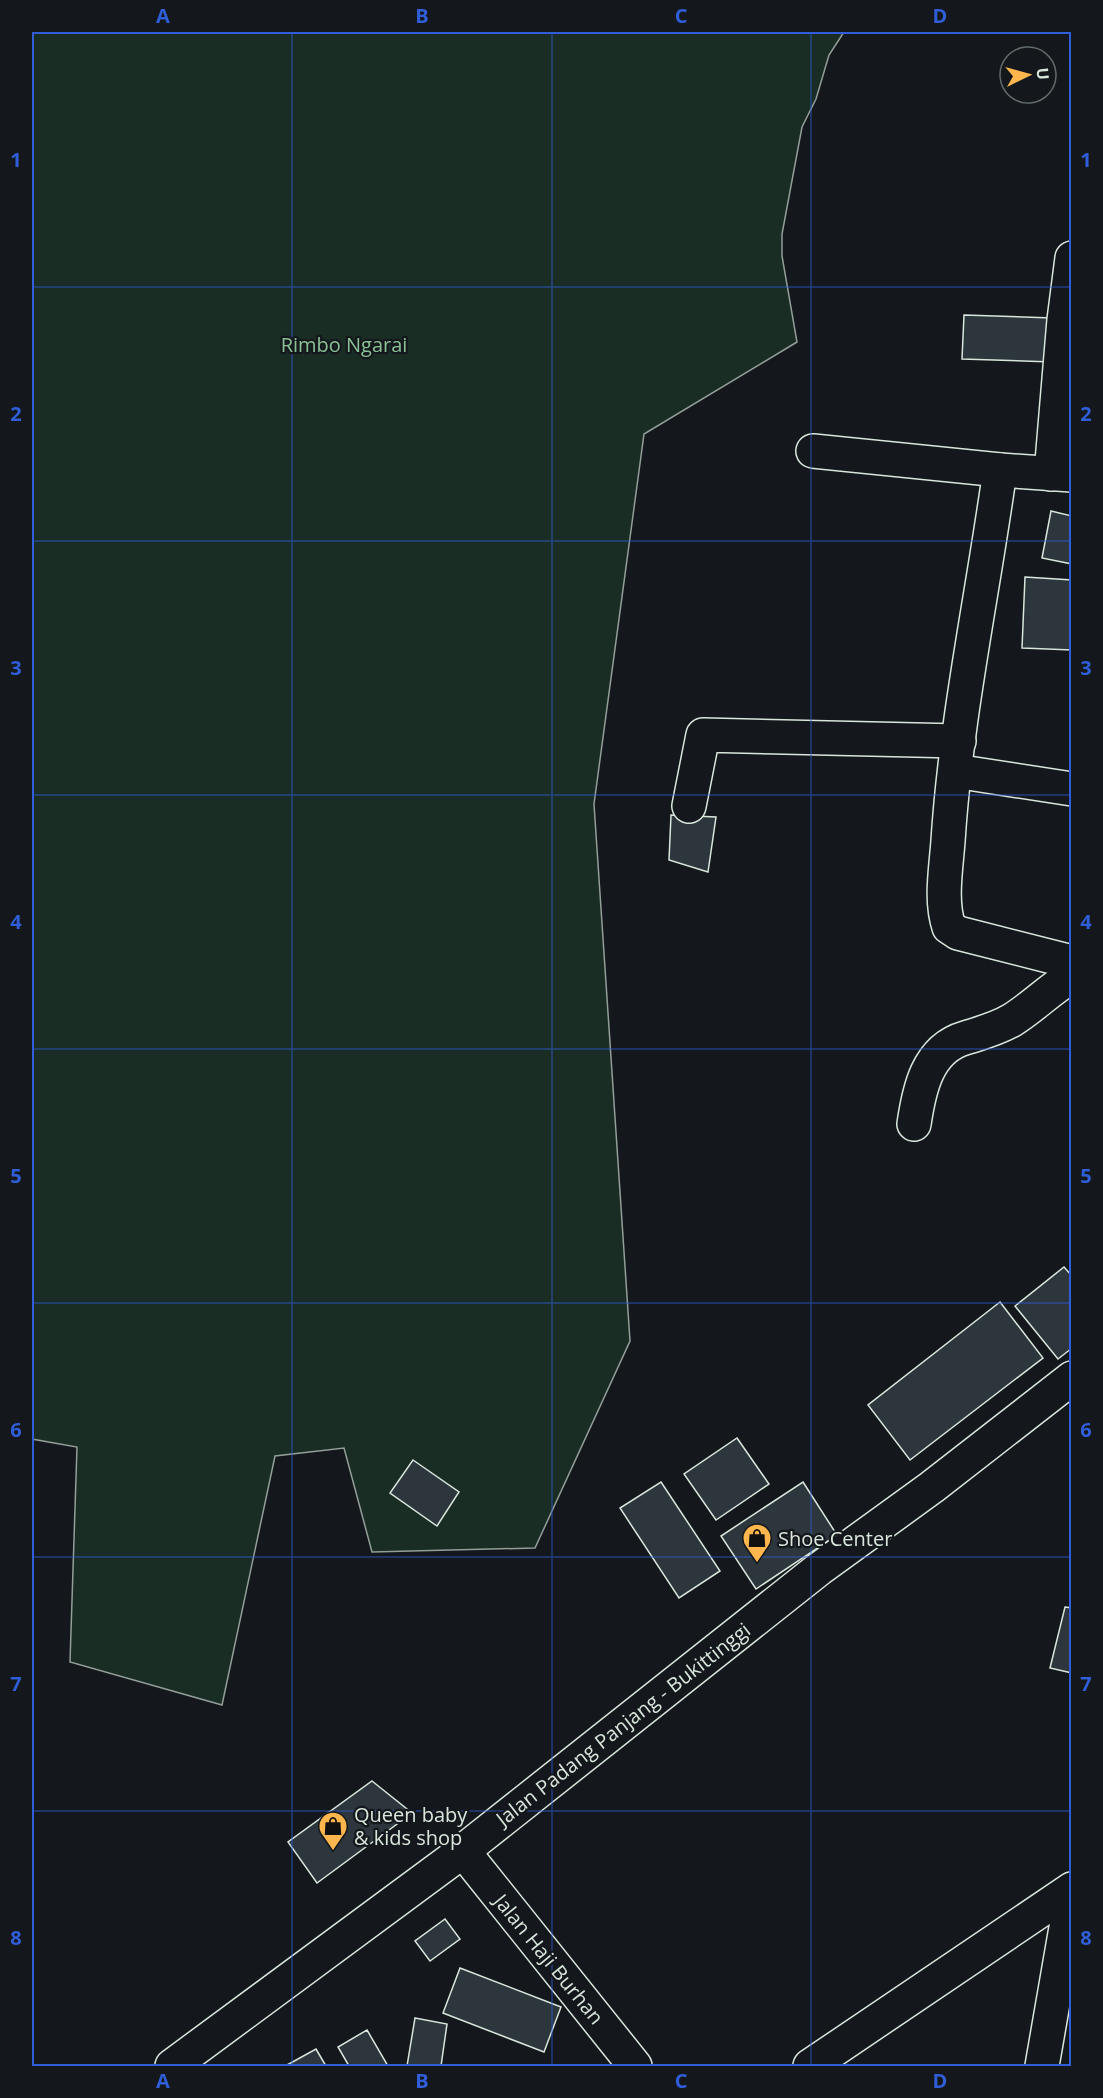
<svg xmlns="http://www.w3.org/2000/svg" width="1103" height="2098" font-family="'Open Sans',sans-serif">
<style>
.green{fill:#1a2d24;stroke:#939e99;stroke-width:1.5}
.building{fill:#2c363c;stroke:#d8e6dc;stroke-width:1.5}
.lines{fill:none;stroke-linecap:round;stroke-linejoin:round}
.minor-casing{stroke:#d8e6dc;stroke-width:36}
.highway-casing{stroke:#d8e6dc;stroke-width:36}
.minor{stroke:#14181c;stroke-width:33}
.highway{stroke:#14181c;stroke-width:33}
.grid{fill:none;stroke:#305dd8;stroke-width:1.5;stroke-opacity:0.55}
.labels{text-anchor:middle;dominant-baseline:central;stroke-width:4.5;stroke-linejoin:round;paint-order:stroke}
.park-label{font-size:20px;fill:#8ac095;stroke:#14181c}
.poi-label{font-size:20px;fill:#d8e6dc;stroke:#14181c;text-anchor:start}
.street-label{font-size:20px;fill:#d8e6dc;stroke:#14181c}
.neatline{fill:none;stroke:#305dd8;stroke-width:2}
.grid-label{font-size:20px;text-anchor:middle;font-weight:bold;fill:#305dd8}
</style>
<rect width="100%" height="100%" fill="#14181c"/>
<!-- green -->
<polygon class="green" points="32,32 844,32 829,55 816,99 802,127 782,234 782,256 797,342 644,434 594,804 630,1341 535,1548 372,1552 344,1448 275,1456 222,1705 70,1662 77,1447 32,1439"/>
<!-- building -->
<g class="building">
<polygon points="964,315 1053,318 1052,362 962,359"/>
<polygon points="1051,511 1072,516 1072,564 1042,558"/>
<polygon points="1025,577 1072,580 1072,650 1022,648"/>
<polygon points="671,815 716,817 708,872 669,860"/>
<polygon points="1064,1267 1072,1276 1072,1348 1058,1359 1015,1306"/>
<polygon points="1000,1302 1043,1358 910,1460 868,1405"/>
<polygon points="737,1438 769,1484 716,1520 684,1474"/>
<polygon points="413,1460 459,1492 437,1526 390,1493"/>
<polygon points="661,1482 720,1571 679,1598 620,1508"/>
<polygon points="803,1482 837,1535 756,1589 721,1536"/>
<polygon points="1065,1607 1072,1608 1072,1673 1050,1668"/>
<polygon points="372,1781 412,1813 317,1883 288,1842"/>
<polygon points="445,1919 460,1939 430,1961 415,1941"/>
<polygon points="460,1968 561,2007 544,2052 443,2013"/>
<polygon points="415,2018 447,2024 441,2066 407,2066"/>
<polygon points="367,2030 388,2066 349,2066 338,2047"/>
<polygon points="316,2049 326,2066 288,2066 287,2065"/>
</g>
<g class="lines">
<!-- minor casing -->
<g class="minor-casing">
<g id="minor">
<polyline points="813,451 1000,470"/>
<polyline points="1051,474 1064,320 1072,258"/>
<path d="M1072,475L1000,470C983,593 956,717 948,841C946,869 940,901 949,927L958,933L1072,962"/>
<polyline points="955,771 1072,789"/>
<polyline points="689,806 703,735 959,741"/>
<path d="M914,1124C919,1090 927,1049 965,1038C981,1033 997,1029 1012,1020C1033,1007 1050,989 1072,976"/>
<polyline points="463,1851 635,2066"/>
<polyline points="810,2066 1072,1889"/>
<polyline points="1042,2066 1072,1893"/>
</g>
</g>
<!-- highway casing -->
<g class="highway-casing">
<polyline id="highway" points="172,2066 463,1851 819,1569 932,1487 1072,1378"/>
</g>
<!-- minor -->
<use href="#minor" class="minor"/>
<!-- highway -->
<use href="#highway" class="highway"/>
</g>
<!-- grid -->
<path class="grid" d="M292,32V2066M552,32V2066M811,32V2066M32,287H1072M32,541H1072M32,795H1072M32,1049H1072M32,1303H1072M32,1557H1072M32,1811H1072"/>
<!-- icons -->
<defs>
<g id="shop-pin" transform="scale(1.5)"><path d="M0 17L-7.5 6A9.5 9.5 0 1 1 7.5 6Z" fill="#ffb74d" stroke="#14181c"/><path d="M-5-2.5h2.3a2.7 3.5 0 0 1 5.4 0H5L5.5 6h-11ZM-1.5-2.5h3a1.5 2.3 0 0 0-3 0Z" fill="#111"/></g>
</defs>
<g fill-rule="evenodd">
<use href="#shop-pin" x="757" y="1538"/>
<use href="#shop-pin" x="333" y="1826"/>
</g>
<g class="labels">
<!-- park labels -->
<g class="park-label">
<text x="344" y="344">Rimbo Ngarai</text>
</g>
<!-- poi labels -->
<g class="poi-label">
<text x="778" y="1538">Shoe Center</text>
<text x="354" y="1814">Queen baby<tspan x="354" dy="23">&amp; kids shop</tspan></text>
</g>
<!-- street labels -->
<g class="street-label">
<text transform="translate(623 1724) rotate(-38)">Jalan Padang Panjang - Bukittinggi</text>
<text transform="translate(549 1959) rotate(51)">Jalan Haji Burhan</text>
</g>
</g>
<!-- border -->
<rect width="1103" height="2098" fill="none" stroke="#14181c" stroke-width="66"/>
<!-- north arrow -->
<g transform="translate(1028 75) rotate(85)"><circle r="28" fill="#14181c" stroke="#626a69" stroke-width="1.5"/>
<path d="M0-4.5L10 22L0 15L-10 22Z" fill="#ffb74d"/>
<text y="-9" font-size="16" font-weight="bold" text-anchor="middle" fill="#d8e6dc">U</text>
</g>
<rect x="33" y="33" width="1037" height="2032" class="neatline"/>
<g class="grid-label">
<text x="163" y="23">A</text>
<text x="422" y="23">B</text>
<text x="681" y="23">C</text>
<text x="940" y="23">D</text>
<text x="16" y="167">1</text>
<text x="1086" y="167">1</text>
<text x="16" y="421">2</text>
<text x="1086" y="421">2</text>
<text x="16" y="675">3</text>
<text x="1086" y="675">3</text>
<text x="16" y="929">4</text>
<text x="1086" y="929">4</text>
<text x="16" y="1183">5</text>
<text x="1086" y="1183">5</text>
<text x="16" y="1437">6</text>
<text x="1086" y="1437">6</text>
<text x="16" y="1691">7</text>
<text x="1086" y="1691">7</text>
<text x="16" y="1945">8</text>
<text x="1086" y="1945">8</text>
<text x="163" y="2088">A</text>
<text x="422" y="2088">B</text>
<text x="681" y="2088">C</text>
<text x="940" y="2088">D</text>
</g>
</svg>
